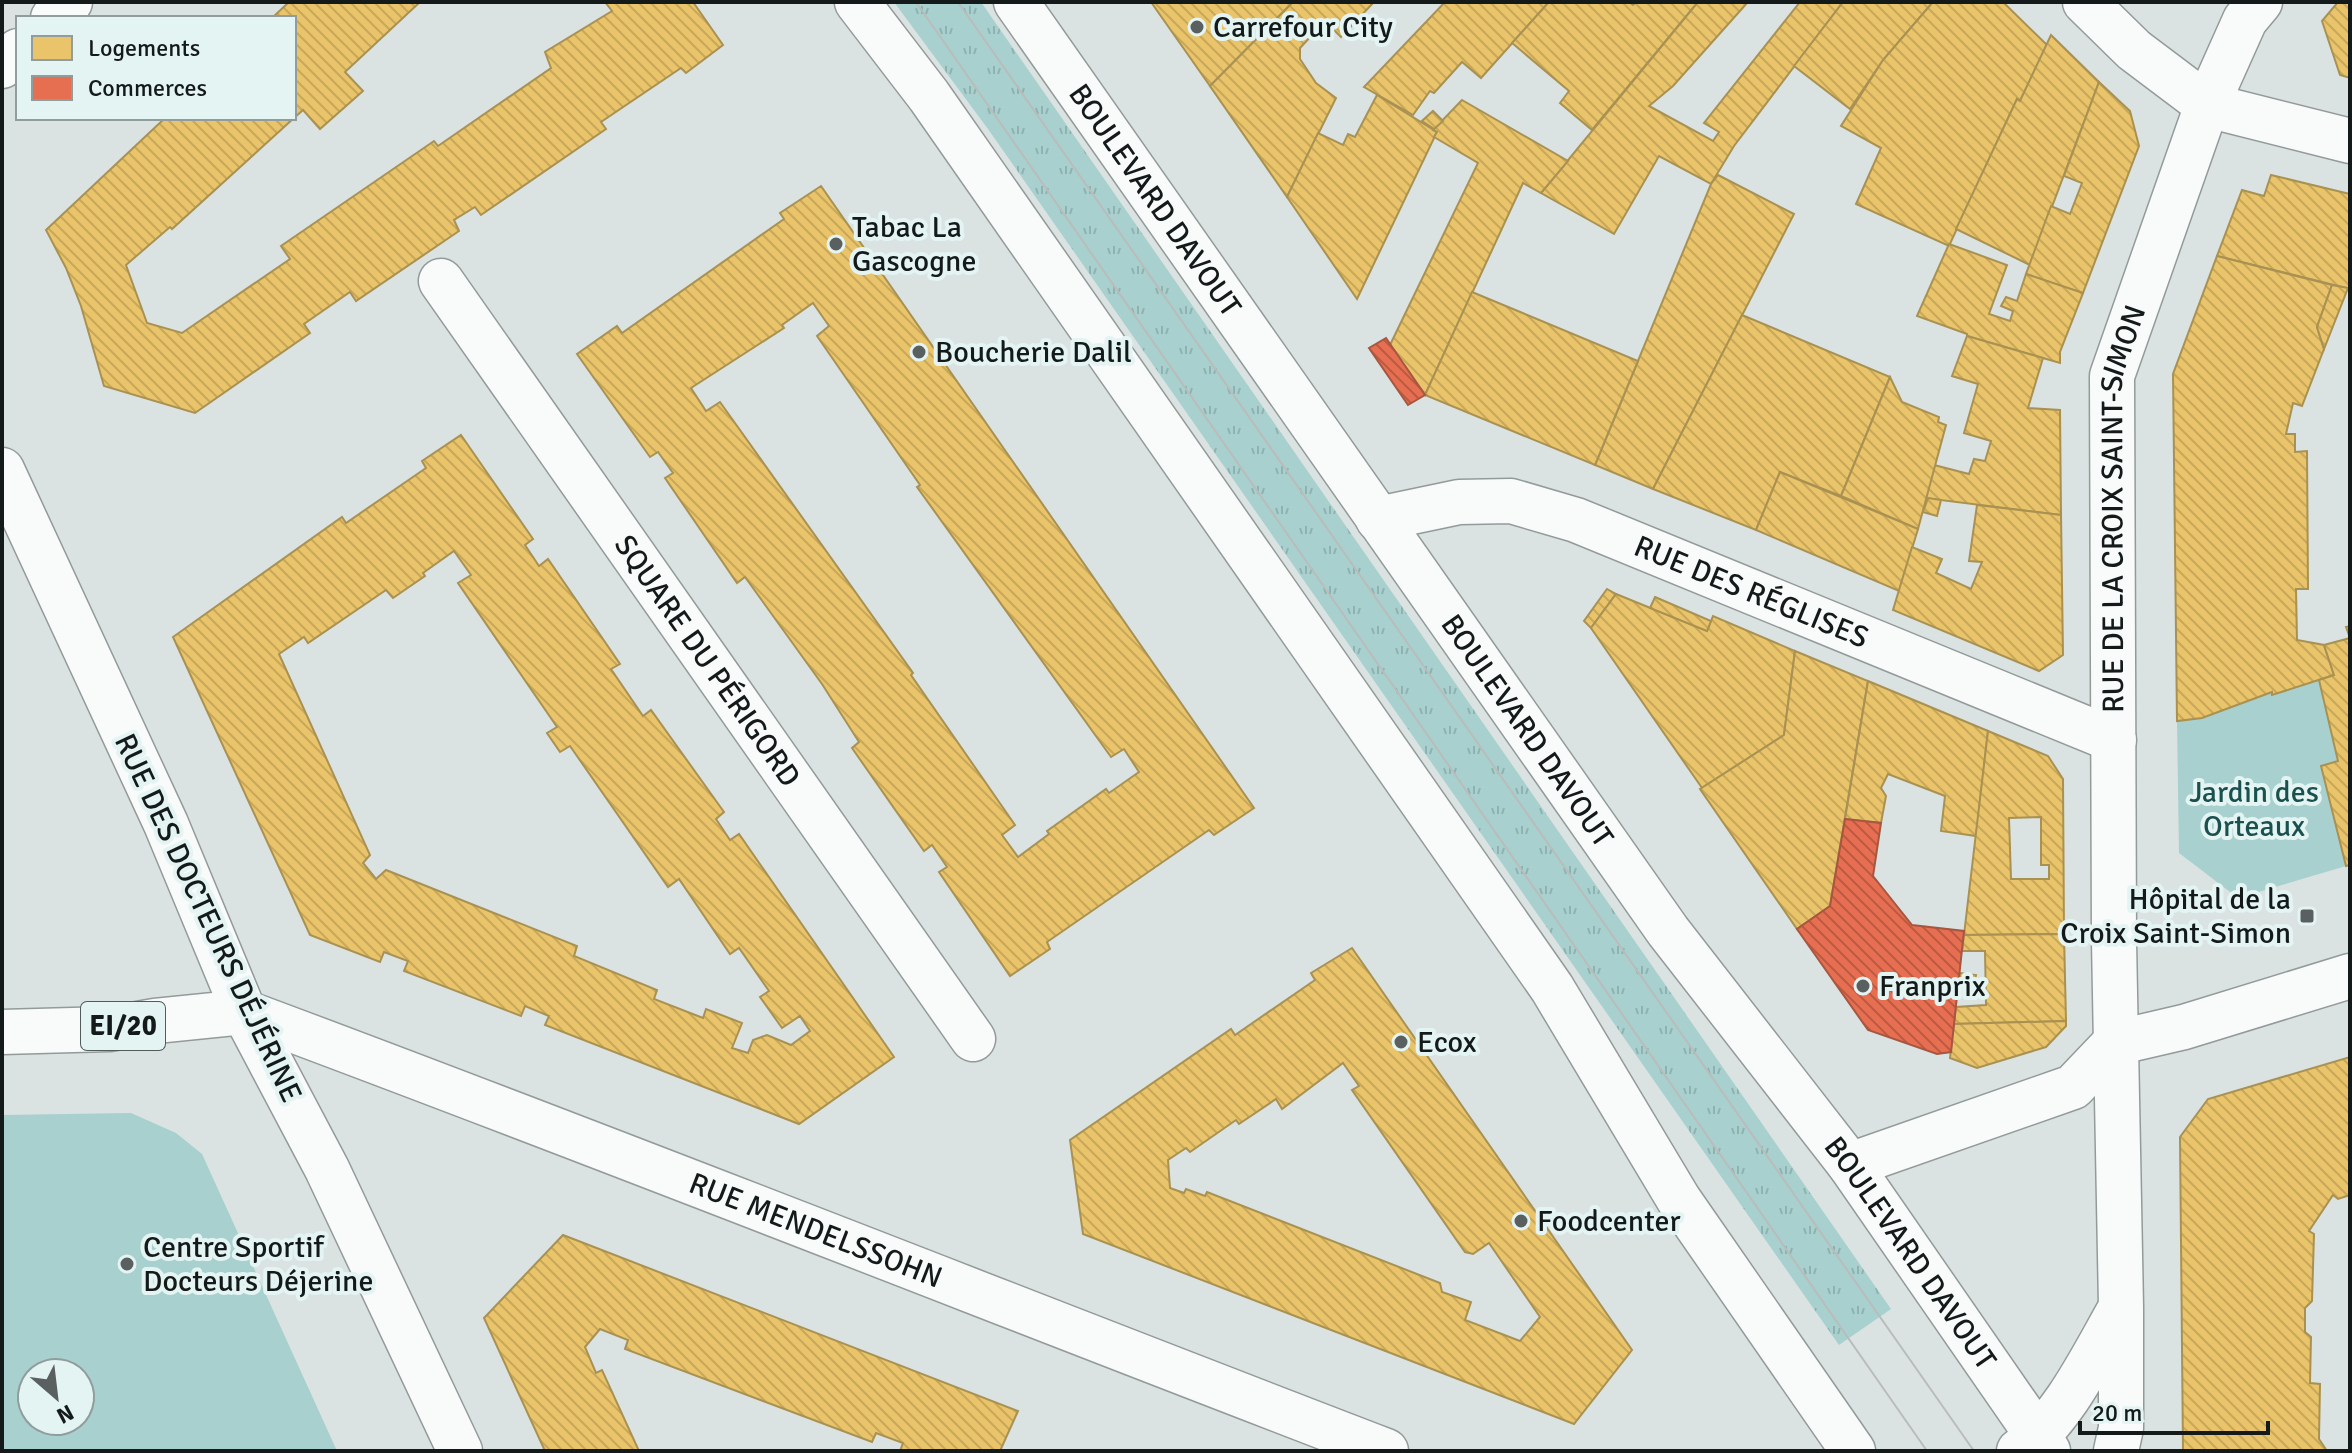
<svg xmlns="http://www.w3.org/2000/svg" width="2352" height="1453" font-family="Signika,sans-serif">
<style>
.grass{fill:url(#grass-tufts)}
.green{fill:#a7d0ce;fill-rule:evenodd}
.homes{fill:url(#homes-back-hatch);stroke:#a99152;stroke-width:2;fill-rule:evenodd}
.shops{fill:url(#shops-back-hatch);stroke:#a75640;stroke-width:2}
.lines{fill:none;stroke-linecap:round;stroke-linejoin:round}
.street-casing{stroke:#949a9a;stroke-width:47}
.primary-casing{stroke:#949a9a;stroke-width:47}
.highway-casing{stroke:#949a9a;stroke-width:47}
.street{stroke:#f9fbfb;stroke-width:44}
.primary{stroke:#f9fbfb;stroke-width:44}
.highway{stroke:#f9fbfb;stroke-width:44}
.tram{stroke:#babcbc;stroke-width:2}
.poi-dot{fill:#59605f;stroke:#e3f4f3;stroke-width:3}
.labels{text-anchor:middle;dominant-baseline:central;stroke-width:8;stroke-linejoin:round;paint-order:stroke}
.shield{fill:#e3f4f3;stroke:#515b5a;stroke-width:2}
.shield-label{font-size:28px;font-weight:bold;fill:#131a19}
.poi-label{font-size:30px;fill:#131a19;stroke:#e3f4f3;text-anchor:start}
.street-label{font-size:30px;fill:#131a19;stroke:#e3f4f3}
.park-label{font-size:30px;fill:#1a504e;stroke:#e3f4f3}
</style>
<defs>
<pattern id="grass-tufts" width="24" height="20" patternUnits="userSpaceOnUse" patternTransform="scale(2)"><rect width="24" height="20" fill="#a7d0ce"/><path d="M3 7l-1-3M5 7V3M7 7l1-3M15 17l-1-3M17 17v-4M19 17l1-3" fill="none" stroke="#8fb2b0"/></pattern>
<pattern id="homes-back-hatch" width="6" height="6" patternUnits="userSpaceOnUse" patternTransform="scale(2)"><rect width="6" height="6" fill="#e9c46a"/><path d="M-1 5l2 2M0 0l6 6M5-1l2 2" fill="none" stroke="#c7a85b"/></pattern>
<pattern id="shops-back-hatch" width="6" height="6" patternUnits="userSpaceOnUse" patternTransform="scale(2)"><rect width="6" height="6" fill="#e76f51"/><path d="M-1 5l2 2M0 0l6 6M5-1l2 2" fill="none" stroke="#ba5a42"/></pattern>
</defs>
<rect width="100%" height="100%" fill="#dae3e2"/>
<!-- grass -->
<polygon class="grass" points="894,2 981,2 1891,1309 1839,1345 988,129"/>
<!-- green -->
<g class="green">
<polygon points="2319,680 2338,761 2322,767 2346,866 2238,898 2179,853 2177,721 2202,718 2272,692 2273,695"/>
<path d="M131,1113L176,1133L202,1154L337,1451H2V1115ZM32,1373H80V1421H32Z"/>
</g>
<!-- homes -->
<g class="homes">
<polygon points="289,2 420,2 345,72 363,91 320,129 303,110 294,118 294,18 272,18"/>
<polygon points="605,2 693,2 723,45 686,73 681,68 601,122 606,129 481,215 475,207 454,220 459,231 356,301 350,292 304,324 310,333 195,413 104,386 81,306 66,268 46,230 165,118 294,118 172,229 170,227 126,265 147,323 182,333 290,259 281,246 434,141 438,146 551,68 545,52 612,11"/>
<polygon points="1151,2 1293,2 1210,86"/>
<polygon points="1293,2 1374,2 1341,37 1325,21 1300,48 1300,59 1316,83 1336,98 1287,197 1210,86"/>
<polygon points="1445,2 1549,2 1481,78 1462,62 1434,93 1430,91 1413,115 1364,87"/>
<polygon points="1549,2 1629,2 1633,5 1636,2 1698,2 1592,130 1560,103 1569,91 1512,43"/>
<polygon points="1698,2 1748,2 1673,86 1649,106 1713,141 1719,132 1704,123 1800,2 1843,2 1734,146 1711,184 1659,156 1614,234 1541,193"/>
<polygon points="1843,2 1933,2 1883,60 1850,109 1794,66"/>
<polygon points="1933,2 2003,2 2047,45 2020,101 2017,99 1949,246 1856,204 1881,148 1841,126 1883,60"/>
<polygon points="2338,2 2350,2 2350,78 2340,75 2322,21"/>
<polygon points="2051,35 2099,82 2030,265 1956,229 2017,99 2020,101"/>
<polygon points="2099,82 2130,111 2139,146 2083,293 2026,274 2051,206 2070,214 2082,183 2064,176"/>
<polygon points="1377,95 1437,132 1357,299 1287,197 1318,133 1343,145 1348,134 1355,137"/>
<polygon points="1462,100 1568,161 1541,193 1523,183 1425,395 1390,345 1478,163 1434,137 1437,132 1433,130 1434,129"/>
<polygon points="1433,111 1443,121 1434,129 1422,121"/>
<polygon points="1718,175 1794,214 1653,489 1595,465 1711,184"/>
<polygon points="2271,175 2350,194 2350,289 2217,256 2242,190 2264,196"/>
<path d="M821,186L1254,808L1214,835L1209,830L1047,942L1050,949L1010,976L939,872L947,867L932,845L924,851L852,748L859,742L822,684L745,577L737,583L665,478L673,473L658,452L650,457L577,354L617,326L622,333L784,219L780,213ZM813,303L829,326L817,336L920,485L917,487L1111,757L1124,749L1139,772L1109,793L1106,789L1047,831L1049,834L1018,857L1002,835L1015,825L911,675L913,673L720,402L706,411L691,388L784,328L782,325Z"/>
<polygon points="1949,244 2007,265 1989,314 2010,321 2013,311 2001,306 2006,297 2017,301 2026,274 2083,293 2060,352 2060,363 1967,336 1967,334 1917,316"/>
<polygon points="2217,256 2332,285 2317,327 2324,349 2302,406 2293,403 2286,434 2295,434 2295,452 2307,451 2308,589 2296,589 2297,640 2324,645 2334,675 2272,695 2272,692 2202,718 2177,721 2173,374"/>
<polygon points="2332,285 2348,288 2324,349 2317,327"/>
<polygon points="1472,292 1638,361 1595,465 1425,395"/>
<polygon points="1742,315 1890,377 1841,496 1780,472 1756,530 1653,489"/>
<polygon points="1967,336 2043,358 2028,408 2060,410 2061,515 1924,498 1934,465 1969,474 1974,459 1985,461 1991,441 1964,433 1978,384 1952,376"/>
<polygon points="1890,377 1902,402 1939,417 1938,422 1946,425 1918,529 1841,496"/>
<path d="M461,435L533,539L525,545L539,566L548,559L620,664L611,669L643,716L651,710L724,812L716,819L730,840L739,834L894,1057L799,1124L545,1025L549,1016L525,1006L521,1016L404,971L408,961L384,952L380,962L310,935L173,637L342,517L346,523L426,468L422,461ZM454,551L471,575L458,583L557,727L547,733L560,752L570,746L668,887L679,879L730,954L739,948L769,991L760,997L782,1028L800,1016L810,1031L791,1045L767,1035L753,1040L748,1053L732,1048L742,1023L706,1009L703,1018L654,999L657,990L574,956L577,946L386,870L376,879L363,863L370,855L279,654L304,637L308,643L386,590L393,598L425,576L423,573Z"/>
<polygon points="1780,472 1918,529 1899,591 1756,530"/>
<polygon points="1928,498 1941,500 1937,516 1923,512"/>
<polygon points="1977,505 2061,515 2063,655 2039,671 1893,610 1912,547 1942,559 1936,573 1971,589 1982,562 1969,561"/>
<polygon points="1607,589 1616,594 1591,628 1584,621"/>
<polygon points="1616,594 1707,631 1713,616 1795,651 1784,735 1702,788 1591,628"/>
<polygon points="1655,597 1711,621 1707,631 1650,608"/>
<polygon points="2350,626 2350,865 2346,866 2321,766 2338,761 2319,680 2334,675 2324,645 2350,638 2346,627"/>
<polygon points="1795,651 1868,681 1830,906 1797,929 1700,789 1784,735"/>
<polygon points="1868,681 1988,731 1976,836 1941,831 1945,796 1888,774 1881,788 1886,796 1881,823 1845,819"/>
<path d="M1988,731L2048,756L2063,779L2064,934L1964,935ZM2041,817V865H2049V879H2011L2009,818Z"/>
<polygon points="2064,934 2066,1021 1954,1024 1956,1007 1986,1005 1985,951 1962,951 1964,935"/>
<path d="M1352,948L1632,1350L1574,1424L1083,1234L1070,1140L1231,1029L1235,1035L1315,980L1311,973ZM1343,1063L1359,1086L1352,1090L1465,1252L1473,1254L1489,1243L1540,1317L1520,1341L1465,1320L1471,1302L1442,1292L1440,1283L1207,1192L1205,1196L1186,1189L1184,1193L1170,1188L1168,1160L1186,1148L1190,1152L1236,1120L1239,1124L1276,1099L1282,1109Z"/>
<polygon points="1960,973 1976,975 1974,986 1958,984"/>
<polygon points="2066,1021 2066,1026 2046,1047 1977,1068 1950,1058 1954,1024"/>
<polygon points="2350,1057 2350,1195 2338,1199 2333,1195 2309,1231 2314,1234 2312,1301 2305,1308 2305,1332 2311,1337 2310,1383 2320,1384 2319,1439 2327,1451 2183,1451 2180,1137 2208,1099"/>
<polygon points="563,1235 1018,1411 1000,1451 900,1451 903,1443 876,1433 872,1442 625,1349 628,1340 600,1329 585,1347 596,1373 602,1370 639,1451 545,1451 484,1318"/>
</g>
<!-- shops -->
<g class="shops">
<polygon points="1386,338 1425,395 1408,405 1369,348"/>
<polygon points="1845,819 1881,823 1873,876 1912,925 1964,931 1951,1052 1937,1054 1868,1030 1797,929 1830,906"/>
</g>
<g class="lines">
<!-- street casing -->
<g class="street-casing">
<g id="street">
<polyline points="2085,2 2134,50 2207,105 2350,141"/>
<path id="s1" d="M441,281L973,1039"/>
<path id="s2" d="M1378,519L1459,502L1511,501L1576,520L2114,740"/>
<path id="s3" d="M244,1012C626,1154 1005,1305 1386,1451"/>
<polyline points="244,1012 327,1169 460,1451"/>
<polyline points="1850,1165 2073,1087 2115,1043 2184,1027 2350,976"/>
<path d="M2019,1451C2063,1420 2093,1356 2120,1309"/>
<path id="s4" d="M2116,1451L2121,1428V1307L2114,941L2112,376L2207,105L2245,20L2260,2"/>
</g>
</g>
<!-- primary casing -->
<g class="primary-casing">
<g id="primary">
<polyline points="857,2 929,96 1552,988 1679,1200 1853,1451"/>
<path id="s5" d="M1016,2L1668,931L1850,1165L2048,1451"/>
<polyline points="53,18 70,2"/>
<polyline points="2,66 18,51"/>
<polyline points="2,470 166,824 244,1012"/>
</g>
</g>
<!-- highway casing -->
<g class="highway-casing">
<polyline id="highway" points="2,1032 109,1029 155,1021 244,1012"/>
</g>
<!-- street -->
<use href="#street" class="street"/>
<!-- primary -->
<use href="#primary" class="primary"/>
<!-- highway -->
<use href="#highway" class="highway"/>
<!-- tram -->
<g class="tram">
<polyline points="916,2 1927,1451"/>
<polyline points="958,2 1974,1451"/>
</g>
</g>
<!-- markers -->
<g class="poi-dot">
<circle cx="1197" cy="27" r="8"/>
<circle cx="836" cy="244" r="8"/>
<circle cx="919" cy="352" r="8"/>
<rect x="2299" y="908" width="16" height="16" rx="4"/>
<circle cx="1863" cy="986" r="8"/>
<circle cx="1401" cy="1042" r="8"/>
<circle cx="1521" cy="1221" r="8"/>
<circle cx="127" cy="1264" r="8"/>
</g>
<g class="labels">
<!-- shield labels -->
<rect class="shield" x="81" y="1002" width="84" height="48" rx="6"/>
<g class="shield-label">
<text x="123" y="1026">EI/20</text>
</g>
<!-- poi labels -->
<g class="poi-label">
<text x="1213" y="27">Carrefour City</text>
<text x="852" y="227">Tabac La<tspan x="852" dy="34">Gascogne</tspan></text>
<text x="935" y="352">Boucherie Dalil</text>
<text x="2291" y="899" text-anchor="end">Hôpital de la<tspan x="2291" dy="34">Croix Saint-Simon</tspan></text>
<text x="1879" y="986">Franprix</text>
<text x="1417" y="1042">Ecox</text>
<text x="1537" y="1221">Foodcenter</text>
<text x="143" y="1247">Centre Sportif<tspan x="143" dy="34">Docteurs Déjerine</tspan></text>
</g>
<!-- street labels -->
<g class="street-label">
<text stroke="none"><textPath href="#s5" startOffset="242">BOULEVARD DAVOUT</textPath></text>
<text stroke="none"><textPath href="#s4" startOffset="944">RUE DE LA CROIX SAINT-SIMON</textPath></text>
<text stroke="none"><textPath href="#s2" startOffset="392">RUE DES RÉGLISES</textPath></text>
<text stroke="none"><textPath href="#s1" startOffset="464">SQUARE DU PÉRIGORD</textPath></text>
<text stroke="none"><textPath href="#s5" startOffset="890">BOULEVARD DAVOUT</textPath></text>
<text transform="translate(208 918) rotate(65)">RUE DES DOCTEURS DÉJÉRINE</text>
<text stroke="none"><textPath href="#s3" startOffset="612">RUE MENDELSSOHN</textPath></text>
<text stroke="none"><textPath href="#s5" startOffset="1538">BOULEVARD DAVOUT</textPath></text>
</g>
<!-- park labels -->
<g class="park-label">
<text x="2254" y="792">Jardin des<tspan x="2254" dy="34">Orteaux</tspan></text>
</g>
</g>
<!-- border -->
<rect width="2352" height="1453" fill="none" stroke="#131a19" stroke-width="8"/>
<!-- legend -->
<rect x="16" y="16" width="280" height="104" fill="#e3f4f3" stroke="#909d9c" stroke-width="2"/>
<rect x="32" y="36" width="40" height="24" fill="#e9c46a" stroke="#909d9c" stroke-width="2"/>
<text x="88" y="56" font-size="24" fill="#131a19">Logements</text>
<rect x="32" y="76" width="40" height="24" fill="#e76f51" stroke="#909d9c" stroke-width="2"/>
<text x="88" y="96" font-size="24" fill="#131a19">Commerces</text>
<!-- north arrow -->
<g transform="translate(56 1397) rotate(152)"><circle r="38" fill="#e3f4f3" stroke="#909d9c" stroke-width="2"/>
<path d="M0-6L14 30L0 20L-14 30Z" fill="#59605f"/>
<text y="-12" font-size="22" font-weight="bold" text-anchor="middle" fill="#131a19">N</text>
</g>
<!-- scale -->
<path d="M2080 1421v12h188v-12" fill="none" stroke="#131a19" stroke-width="4"/>
<text x="2092" y="1421" font-size="24" fill="#131a19" stroke="#e3f4f3" stroke-width="6" paint-order="stroke">20 m</text>
</svg>
